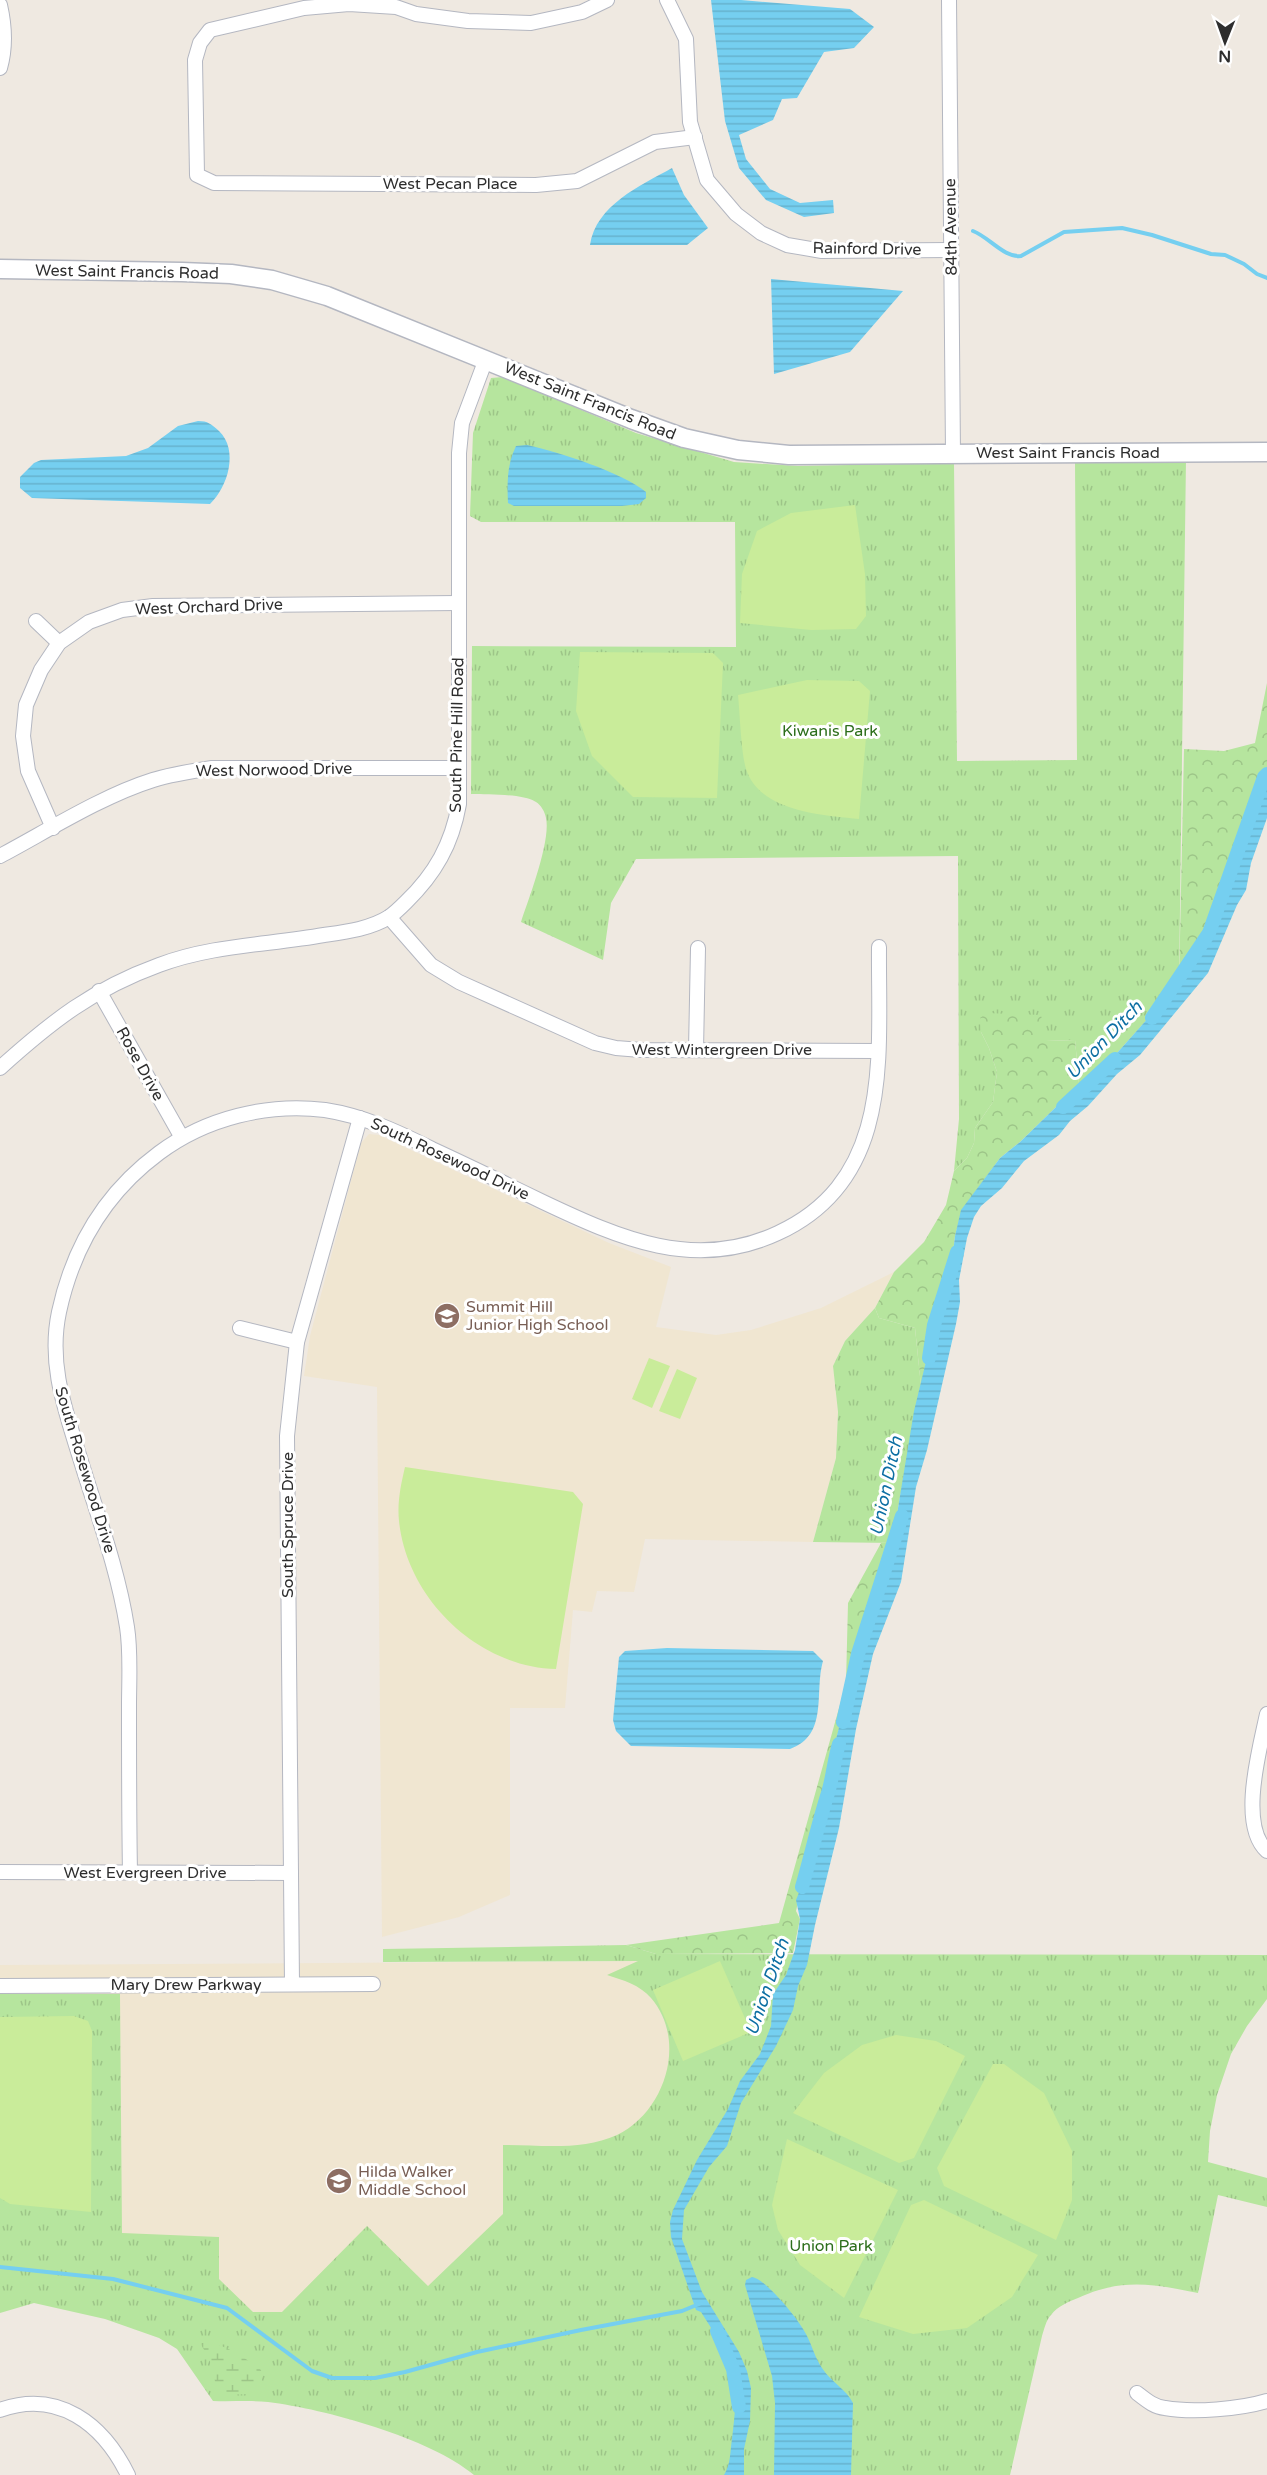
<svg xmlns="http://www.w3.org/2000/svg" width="1267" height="2475" font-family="'Varela Round',sans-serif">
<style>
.education{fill:#f0e6d1}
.grass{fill:url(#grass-tufts)}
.forest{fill:url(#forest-crowns)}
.wetland{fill:url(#wetland-marsh)}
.pitch{fill:#c9ec9a}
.water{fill:url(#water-rules)}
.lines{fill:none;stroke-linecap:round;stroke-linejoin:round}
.stream{stroke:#75cff0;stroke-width:4}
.canal{stroke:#75cff0;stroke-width:14}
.street-casing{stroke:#b4b7c1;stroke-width:16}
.secondary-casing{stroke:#b4b7c1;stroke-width:21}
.street{stroke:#fff;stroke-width:14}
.secondary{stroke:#fff;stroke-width:18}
.labels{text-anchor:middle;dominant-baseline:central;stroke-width:6;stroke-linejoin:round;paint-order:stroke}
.street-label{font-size:16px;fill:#2e2e2e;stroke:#fff}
.park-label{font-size:16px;fill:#2c6e1b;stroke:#fff}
.education-label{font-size:16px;fill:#785e54;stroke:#fff;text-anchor:start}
.water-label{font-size:18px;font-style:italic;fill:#0d6fa3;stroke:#fff}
</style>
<defs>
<pattern id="grass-tufts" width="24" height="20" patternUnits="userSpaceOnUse" patternTransform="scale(1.5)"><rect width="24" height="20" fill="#b6e59e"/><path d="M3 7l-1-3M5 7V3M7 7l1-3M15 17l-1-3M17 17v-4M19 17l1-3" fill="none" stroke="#9dc588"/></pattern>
<pattern id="forest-crowns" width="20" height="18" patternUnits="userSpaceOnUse" patternTransform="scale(1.5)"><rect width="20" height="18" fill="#b6e59e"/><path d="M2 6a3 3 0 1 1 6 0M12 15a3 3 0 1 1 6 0" fill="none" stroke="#9dc588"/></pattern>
<pattern id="wetland-marsh" width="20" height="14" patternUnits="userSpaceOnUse" patternTransform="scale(1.5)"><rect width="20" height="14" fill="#b6e59e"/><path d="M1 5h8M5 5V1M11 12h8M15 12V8" fill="none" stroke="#9dc588"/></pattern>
<pattern id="water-rules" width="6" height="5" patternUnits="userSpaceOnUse" patternTransform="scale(1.5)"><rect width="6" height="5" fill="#75cff0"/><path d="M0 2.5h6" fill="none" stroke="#66b2ce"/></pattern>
</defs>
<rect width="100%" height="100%" fill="#efe9e1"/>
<!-- education -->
<g class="education">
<polygon points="369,1134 379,1135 609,1243 671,1267 656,1327 716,1335 751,1330 821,1308 894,1272 875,1308 845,1341 833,1366 838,1412 836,1458 813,1542 645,1539 634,1592 597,1591 592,1612 573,1610 565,1708 510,1708 510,1895 459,1917 382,1937 377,1387 304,1376 310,1336 361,1143"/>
<polygon points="641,1961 767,2012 374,2362 0,2255 0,1965"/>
</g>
<!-- grass -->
<g class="grass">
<path d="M503,377L636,433L734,462L798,466L954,463L957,761L1077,760L1075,463L1186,459L1179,984L1109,1062L1092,1086L1080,1094L1075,1040L1046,1041L981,1032L989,1048L997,1072L993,1102L975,1128L974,1143L967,1158L954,1171L959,1119L958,856L636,859L611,903L603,960L521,922C529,898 551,841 546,818C545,812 541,805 536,802C522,793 488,795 471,794L472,646L736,647L735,522H481L470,516L473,433L491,378Z"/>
<polygon points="875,1308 879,1318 915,1328 921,1386 898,1508 896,1543 813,1542 836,1458 838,1412 833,1366 845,1341"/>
<path d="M626,1945L656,1954L1267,1955V1999L1247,2026L1231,2054L1217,2095L1210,2131L1208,2162L1267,2178V2207L1218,2195L1198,2293C1154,2284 1121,2278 1078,2298C1068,2302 1058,2306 1051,2315C1046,2320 1044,2330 1042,2336L1010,2475H474C430,2438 325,2409 268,2402C250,2400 231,2402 213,2401L177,2349L159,2338L105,2319L34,2303L0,2313V1994H120L122,2233L219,2237V2279L253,2312H282L367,2226L428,2286L503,2214V2145C541,2145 582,2151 617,2135C665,2112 688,2041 651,1998C640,1985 623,1980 607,1975L638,1961L383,1962V1949Z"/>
</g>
<!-- forest -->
<g class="forest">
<polygon points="1267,683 1267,787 1234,878 1203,951 1179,984 1184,749 1224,751 1255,743"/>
<polygon points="987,1013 1041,1015 1046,1041 1075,1040 1080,1094 1057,1106 1020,1142 1000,1158 962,1210 955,1236 949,1286 929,1349 921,1386 915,1328 879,1318 875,1308 894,1272 924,1242 946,1205 954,1171 967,1158 974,1143 975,1128 993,1102 997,1072 989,1048 981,1032 980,1018"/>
<polygon points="881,1543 896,1543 885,1591 858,1663 834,1747 836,1768 821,1820 818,1845 804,1877 796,1911 800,1919 793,1953 656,1954 626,1945 779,1923 846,1683 848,1603"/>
</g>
<!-- wetland -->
<path class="wetland" d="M200,2343C222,2341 245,2358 261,2370L262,2384L249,2394L223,2395L216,2385L209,2358Z"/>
<!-- pitch -->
<g class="pitch">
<polygon points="855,505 865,574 866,616 856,629 811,630 740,623 742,574 757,531 791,513"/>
<polygon points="580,652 713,653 723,663 717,798 633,797 592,756 576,711"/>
<path d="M807,680L859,681L870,691L859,819C822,815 760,812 746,769C741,752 740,714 738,695Z"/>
<polygon points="649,1358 670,1366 652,1408 632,1399"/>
<polygon points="677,1369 697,1378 680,1419 659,1411"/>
<path d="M405,1467L573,1492L583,1504L556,1669C478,1667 407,1599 399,1521C397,1503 401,1484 405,1467Z"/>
<polygon points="720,1961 751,2032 683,2061 653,1990"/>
<polygon points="74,2016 88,2021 92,2031 91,2212 10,2204 0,2198 0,2017"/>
<polygon points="896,2035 936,2041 965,2056 914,2158 899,2163 793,2113 824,2073 862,2045"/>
<polygon points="993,2064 1004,2064 1044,2093 1072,2151 1072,2200 1056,2240 944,2186 937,2168"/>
<polygon points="787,2139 898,2190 844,2298 800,2265 778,2230 772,2205"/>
<polygon points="924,2200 1038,2255 1012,2297 967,2328 913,2334 859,2317 911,2205"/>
</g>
<!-- water -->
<g class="water">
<polygon points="711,0 741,0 850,9 874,27 854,48 824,52 797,98 782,99 773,120 739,135 746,159 770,189 800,203 833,200 834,213 804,217 766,200 739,168 725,121"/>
<path d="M672,168L684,195L708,228L687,245H590C596,205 640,186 672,168Z"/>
<polygon points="771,279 903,291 850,352 774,374"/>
<path d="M198,421C208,421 211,424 219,431C239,450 228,487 210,504L32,498L20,488V477L34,463L41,460L126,456L148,448L178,426Z"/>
<path d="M527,445C559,452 621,472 646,492V498L639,504L622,506H514L508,503C507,483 507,464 516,446Z"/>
<path d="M1267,787V818L1251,863L1246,890L1237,905L1208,973L1140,1055L1117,1074L1088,1106L1070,1121L1059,1135L1024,1161L1002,1188L981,1206L974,1217L967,1238L959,1280L960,1302L956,1324L927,1450L916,1487L901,1582L873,1654L856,1729L839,1828L815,1925L807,1965L798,1986L793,2010L776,2046L741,2103L727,2146L709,2167L684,2210L682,2239L702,2292L739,2352L747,2371L751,2388L750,2421L744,2449V2475H724C731,2464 730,2451 732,2439C740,2373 736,2367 701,2312L696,2310L671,2237L670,2222L673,2210L697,2160L728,2109L740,2081L760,2054L771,2026L773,1994L786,1975L795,1950L800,1919L796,1900L818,1845L821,1820L836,1768L834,1747L843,1712L858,1663L891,1566L895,1548L898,1508L914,1411L929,1349L949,1286L955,1236L961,1210L1000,1158L1020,1142L1057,1106L1092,1086L1109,1062L1191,970L1203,951L1214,926Z"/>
<path d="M667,1648L813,1651L823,1661C814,1692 829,1735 790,1749L631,1746L616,1731L613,1720L619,1657L625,1651Z"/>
<path d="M752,2277C766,2279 799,2320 806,2334C812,2345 815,2358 822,2368C831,2382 846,2389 853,2403L851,2475H774L775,2403L772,2376L745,2285L746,2280Z"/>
</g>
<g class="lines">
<!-- stream -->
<g class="stream">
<path d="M973,231C989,237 1004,258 1021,256L1064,232L1122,228L1152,235L1211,254L1225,255L1244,264L1257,274L1267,278"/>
<polyline points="0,2267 113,2279 227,2308 312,2371 332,2378 375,2378 405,2372 477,2352 581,2330 682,2311 699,2304"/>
</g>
<!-- canal -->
<g class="canal">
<polyline points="1152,1018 1209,933 1264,777 1267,774"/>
<polyline points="1063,1107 1115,1059"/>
<polyline points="929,1358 934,1325 957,1252"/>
<polyline points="843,1722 858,1654 902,1516"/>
<path d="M802,1887C811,1856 818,1824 828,1793C833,1777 834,1760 839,1744"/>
<polyline points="717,2331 733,2369 739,2407"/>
</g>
<!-- street casing -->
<g class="street-casing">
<g id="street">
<polyline points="607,0 582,12 531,23 468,21 416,14 396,7 349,4 304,8 210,30 200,43 195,60 197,175 214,183 536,185 577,181 655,142 695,137"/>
<polyline points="667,0 686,39 690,122 707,180 736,214 761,233 787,245 822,251 951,250"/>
<polyline points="949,0 953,454"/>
<path d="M0,5C5,27 6,47 0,68"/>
<polyline points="36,621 59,643"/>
<polyline points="53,828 28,771 23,736 26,705 41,670 59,643 89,622 122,610 153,606 458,603"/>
<path d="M0,856C47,831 102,796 153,780C172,774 192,771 212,768H459"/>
<polyline points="389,917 431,965 459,982 595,1043 616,1048 641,1050 878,1051"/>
<polyline points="99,991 181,1136"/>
<polyline points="696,1050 698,948"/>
<path d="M0,1068C52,1021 93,989 159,965C212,945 268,945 324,935C345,932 370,929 389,917C395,913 401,907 406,902C435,874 452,844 459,804V453L462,423L486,359"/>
<polyline points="240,1328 297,1342"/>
<path d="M1267,1714C1260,1748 1238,1825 1267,1851"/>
<polyline points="0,1872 291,1873"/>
<path d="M130,1873C129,1817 129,1762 129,1706C129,1680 131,1652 127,1627C118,1569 97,1514 80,1458C65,1409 48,1364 59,1312C73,1247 105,1193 159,1153C206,1118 267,1103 325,1110C364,1116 398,1132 432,1149C469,1166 506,1184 543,1202C619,1238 695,1272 778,1233C895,1179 878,1054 879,947"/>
<polyline points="292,1984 287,1436 297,1342 360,1118"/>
<polyline points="0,1986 373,1984"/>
<path d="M1137,2393C1146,2400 1154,2407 1165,2408C1193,2413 1241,2409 1267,2401"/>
<path d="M0,2410C58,2389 103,2424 128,2475"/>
</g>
</g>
<!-- secondary casing -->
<g class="secondary-casing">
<polyline id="secondary" points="0,269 182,272 231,274 272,280 327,296 631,419 684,438 738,450 789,455 1267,452"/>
</g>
<!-- street -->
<use href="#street" class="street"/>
<!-- secondary -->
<use href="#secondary" class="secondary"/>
</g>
<!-- icons -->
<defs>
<g id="school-disc" transform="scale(1.35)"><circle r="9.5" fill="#8d6e63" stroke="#fff"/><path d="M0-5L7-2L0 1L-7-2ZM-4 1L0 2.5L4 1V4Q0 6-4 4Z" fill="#fff"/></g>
</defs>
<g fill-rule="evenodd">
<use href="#school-disc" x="447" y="1316"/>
<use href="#school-disc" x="339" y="2181"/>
</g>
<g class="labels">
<!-- street labels -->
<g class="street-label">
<text x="450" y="184">West Pecan Place</text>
<text transform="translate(951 227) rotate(-91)">84th Avenue</text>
<text transform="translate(867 249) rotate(1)">Rainford Drive</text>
<text transform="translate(127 272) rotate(1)">West Saint Francis Road</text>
<text transform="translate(590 401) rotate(22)">West Saint Francis Road</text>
<text x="1068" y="453">West Saint Francis Road</text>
<text transform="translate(209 607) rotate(-2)">West Orchard Drive</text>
<text transform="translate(457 735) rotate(-89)">South Pine Hill Road</text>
<text transform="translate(274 770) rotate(-1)">West Norwood Drive</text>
<text x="722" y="1050">West Wintergreen Drive</text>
<text transform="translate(140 1064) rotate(61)">Rose Drive</text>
<text transform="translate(450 1159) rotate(25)">South Rosewood Drive</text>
<text transform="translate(85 1470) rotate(73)">South Rosewood Drive</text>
<text transform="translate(288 1525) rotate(-90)">South Spruce Drive</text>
<text x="145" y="1873">West Evergreen Drive</text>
<text x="186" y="1985">Mary Drew Parkway</text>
</g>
<!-- park labels -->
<g class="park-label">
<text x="830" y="731">Kiwanis Park</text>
<text x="831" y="2246">Union Park</text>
</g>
<!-- education labels -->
<g class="education-label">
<text x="466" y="1307">Summit Hill<tspan x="466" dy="18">Junior High School</tspan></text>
<text x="358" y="2172">Hilda Walker<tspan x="358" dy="18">Middle School</tspan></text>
</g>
<!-- water labels -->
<g class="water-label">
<text transform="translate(1104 1040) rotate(-46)">Union Ditch</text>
<text transform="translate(886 1486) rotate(-78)">Union Ditch</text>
<text transform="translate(767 1987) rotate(-71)">Union Ditch</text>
</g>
</g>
<!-- north arrow -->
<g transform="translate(1225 42) rotate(181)" stroke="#ffffff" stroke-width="4.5" paint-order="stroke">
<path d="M0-4.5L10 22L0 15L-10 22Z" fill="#2e2e2e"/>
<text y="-9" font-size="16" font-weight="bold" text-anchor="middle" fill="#2e2e2e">N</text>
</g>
</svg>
